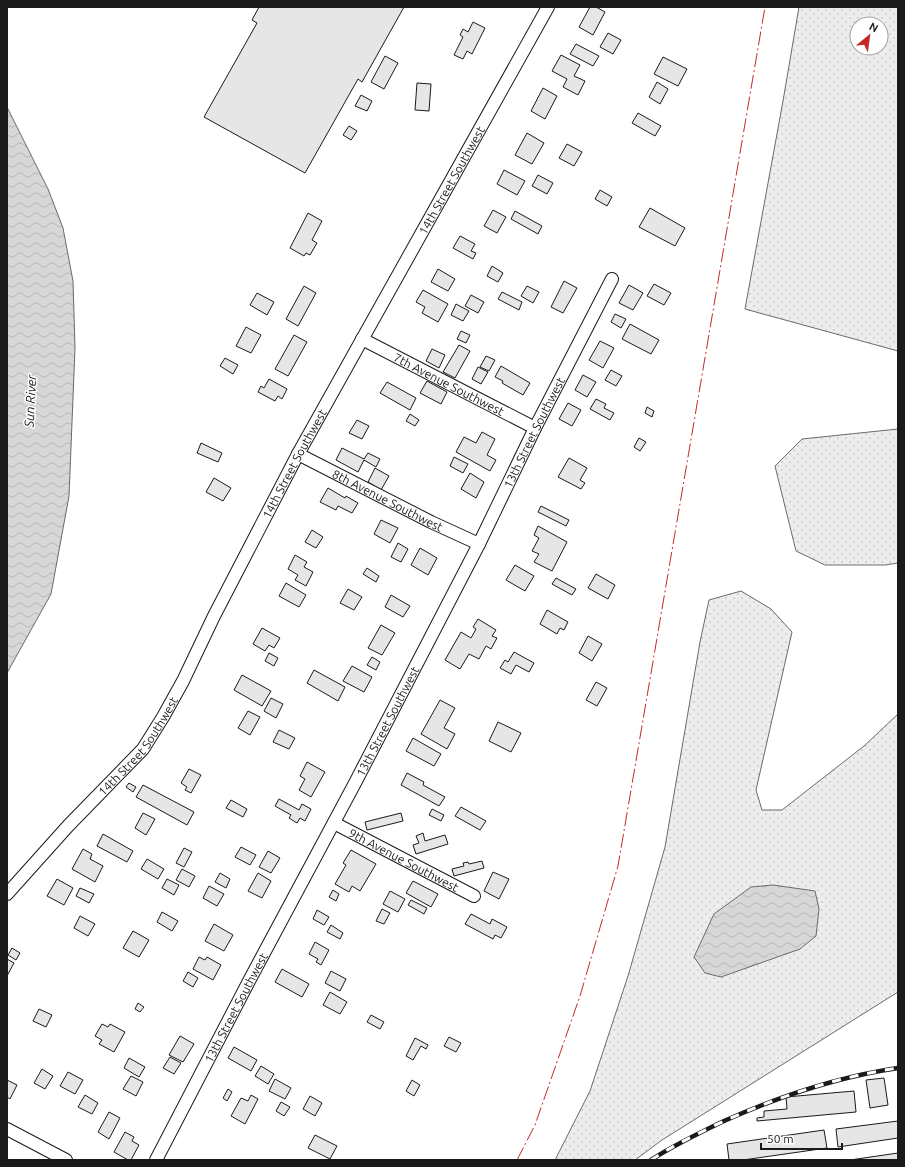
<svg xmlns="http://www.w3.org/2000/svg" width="905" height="1167" font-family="Ubuntu,sans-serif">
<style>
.grass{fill:url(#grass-dots);stroke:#6a6a6a;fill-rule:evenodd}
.water{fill:url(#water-waves);stroke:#6a6a6a}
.building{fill:#e6e6e6;stroke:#1a1a1a}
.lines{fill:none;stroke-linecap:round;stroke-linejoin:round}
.minor-casing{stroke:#1a1a1a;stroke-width:14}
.minor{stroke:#fff;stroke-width:12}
.rail-casing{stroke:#1a1a1a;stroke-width:4.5}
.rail{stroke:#fff;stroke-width:3;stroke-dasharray:9;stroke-linecap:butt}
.power{stroke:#c62828;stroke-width:1;stroke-dasharray:14 3 2 3;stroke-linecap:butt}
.labels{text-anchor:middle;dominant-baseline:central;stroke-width:3;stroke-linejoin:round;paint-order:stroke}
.street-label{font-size:12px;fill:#1a1a1a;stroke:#fff}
.water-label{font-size:13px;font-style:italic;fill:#1a1a1a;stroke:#fff}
</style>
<defs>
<pattern id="grass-dots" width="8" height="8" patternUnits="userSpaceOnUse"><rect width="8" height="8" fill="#ededed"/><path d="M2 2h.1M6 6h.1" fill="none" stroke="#cbcbcb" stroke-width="1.8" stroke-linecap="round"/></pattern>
<pattern id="water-waves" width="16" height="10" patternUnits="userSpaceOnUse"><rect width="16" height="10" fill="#d7d7d7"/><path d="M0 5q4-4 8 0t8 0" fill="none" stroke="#b8b8b8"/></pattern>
</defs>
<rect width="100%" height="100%" fill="#fff"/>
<!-- grass -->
<g class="grass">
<path d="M799,7H898V351L745,309L783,101ZM857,24H881V48H857Z"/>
<polygon points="898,429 898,563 885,565 825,565 796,551 775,466 802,439"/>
<polygon points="741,591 771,609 792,632 756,790 762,810 782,810 864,746 898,714 898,992 662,1140 635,1160 555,1160 590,1091 628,976 665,847 700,642 709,600"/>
</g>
<!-- water -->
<g class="water">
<polygon points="7,107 48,189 63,228 73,281 75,348 69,496 51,594 7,673"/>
<polygon points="773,885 815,891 819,909 816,936 800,949 721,977 705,973 694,957 714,914 751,887"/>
</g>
<!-- building -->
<g class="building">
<polygon points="259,7 404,7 362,82 358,79 305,173 204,117 257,23 252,20"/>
<polygon points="590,7 596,7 605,12 593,35 579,27"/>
<polygon points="473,22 485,28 472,54 467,51 463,59 454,55 463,37 460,35 463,29 468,32"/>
<polygon points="608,33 621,40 613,54 600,47"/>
<polygon points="576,44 599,56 593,66 570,54"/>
<polygon points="561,55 580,65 574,76 585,81 578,95 563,87 567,79 552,71"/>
<polygon points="385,56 398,63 384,89 371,82"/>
<polygon points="663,57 687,69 678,86 654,74"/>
<polygon points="657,82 668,89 660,104 649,97"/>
<polygon points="417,83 431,84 429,111 415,110"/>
<polygon points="543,88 557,96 545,119 531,111"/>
<polygon points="361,95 372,101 367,111 355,106"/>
<polygon points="638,113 661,126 655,136 632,123"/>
<polygon points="349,126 357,131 351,140 343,135"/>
<polygon points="527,133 544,143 532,164 515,155"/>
<polygon points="567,144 582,152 574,166 559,158"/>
<polygon points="504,170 525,181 517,195 497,184"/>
<polygon points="538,175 553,183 547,194 532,186"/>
<polygon points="600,190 612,197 607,206 595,199"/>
<polygon points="650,208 685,228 675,246 639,227"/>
<polygon points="493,210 506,217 497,233 484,226"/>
<polygon points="515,211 542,226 538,234 511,219"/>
<polygon points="308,213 322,221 312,240 317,243 310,255 306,253 304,256 290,248"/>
<polygon points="460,236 475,244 471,251 476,253 473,259 453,248"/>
<polygon points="492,266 503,273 498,282 487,276"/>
<polygon points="438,269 455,279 448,291 431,282"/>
<polygon points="564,281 577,288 563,313 551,307"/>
<polygon points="654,284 671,293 664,305 647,296"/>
<polygon points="629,285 643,293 633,310 619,303"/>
<polygon points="304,286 316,293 298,326 286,319"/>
<polygon points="527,286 539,292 533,303 521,296"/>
<polygon points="423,290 448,304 438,322 422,313 425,307 416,302"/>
<polygon points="502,292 522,302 519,310 498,299"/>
<polygon points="257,293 274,302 267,315 250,305"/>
<polygon points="471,295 484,302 478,313 465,306"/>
<polygon points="456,304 469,311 463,321 451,315"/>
<polygon points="615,314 626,319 621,328 611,322"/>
<polygon points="630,324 659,340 651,354 622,339"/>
<polygon points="246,327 261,335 251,353 236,346"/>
<polygon points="461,331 470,335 466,343 457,339"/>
<polygon points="294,335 307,342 288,376 275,369"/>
<polygon points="600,341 614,348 603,368 589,360"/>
<polygon points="459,345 470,351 455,378 443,372"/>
<polygon points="432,349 445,355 439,368 426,361"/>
<polygon points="486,356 495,360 489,371 480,367"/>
<polygon points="225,358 238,365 233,374 220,366"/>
<polygon points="501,366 530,383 523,395 502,383 503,381 495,377"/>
<polygon points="478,367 488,372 481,384 472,379"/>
<polygon points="611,370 622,376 616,386 605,380"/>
<polygon points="583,375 596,382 587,397 575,390"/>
<polygon points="269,379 287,389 282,399 278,396 275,401 258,392 261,386 264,388"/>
<polygon points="427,381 447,392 441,404 420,393"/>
<polygon points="387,382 416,398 410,410 380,393"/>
<polygon points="596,399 606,404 604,408 614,413 610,420 590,409"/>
<polygon points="568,403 581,410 572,426 559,419"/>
<polygon points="647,407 654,411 652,417 645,413"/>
<polygon points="410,414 419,420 415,426 406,421"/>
<polygon points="357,420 369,426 362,439 349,433"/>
<polygon points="482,432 495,439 487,455 496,460 490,471 456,452 464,437 476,443"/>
<polygon points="639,438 646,442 640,451 634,447"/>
<polygon points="201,443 222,453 218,462 197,453"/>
<polygon points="342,448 364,459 368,453 380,459 376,467 364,460 358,472 336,460"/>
<polygon points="454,457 468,464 463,473 450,466"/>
<polygon points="569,458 587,468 580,480 585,483 581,489 558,477"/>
<polygon points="375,468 389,476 381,490 368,482"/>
<polygon points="470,473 484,482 476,498 461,489"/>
<polygon points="214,478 231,488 223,501 206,492"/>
<polygon points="328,488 345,498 346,496 358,503 352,513 338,506 336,510 320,502"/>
<polygon points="541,506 569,520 566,526 538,512"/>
<polygon points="381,520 398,528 390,543 374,534"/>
<polygon points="538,526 567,542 552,571 534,562 539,554 532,551 539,538 534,535"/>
<polygon points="312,530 323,537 316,548 305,542"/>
<polygon points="398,543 408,549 401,562 391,557"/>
<polygon points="420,548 437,558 428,575 411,565"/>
<polygon points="295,555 307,562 304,567 313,572 306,586 295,580 298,575 288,569"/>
<polygon points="515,565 534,576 525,591 506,580"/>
<polygon points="367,568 379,576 376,582 363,574"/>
<polygon points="596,574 615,585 608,599 588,588"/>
<polygon points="556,578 576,589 572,595 552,584"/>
<polygon points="286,583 306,595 299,607 279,596"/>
<polygon points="348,589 362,597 354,610 340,603"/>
<polygon points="391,595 410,606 403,617 385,607"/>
<polygon points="547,610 568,622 564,630 560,628 557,634 540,624"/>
<polygon points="478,619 496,630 492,636 497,638 491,649 486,646 479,659 469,654 460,669 445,660 461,632 471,638 476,629 473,627"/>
<polygon points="381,625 395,633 382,655 368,648"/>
<polygon points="262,628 280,638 274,648 269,645 265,651 253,644"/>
<polygon points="588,636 602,644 592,661 579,653"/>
<polygon points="514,652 534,663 529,672 516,665 511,674 500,668 505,660 508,662"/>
<polygon points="269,653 278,658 274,666 265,661"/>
<polygon points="372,657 380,662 376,670 367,665"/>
<polygon points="352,666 372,677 364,692 343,681"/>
<polygon points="314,670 345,687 338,701 307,683"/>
<polygon points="242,675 271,691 262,706 234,690"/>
<polygon points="596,682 607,688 597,706 586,700"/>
<polygon points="271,698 283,704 276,718 264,711"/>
<polygon points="440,700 455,708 444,728 455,734 447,749 421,734"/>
<polygon points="248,711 260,717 250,735 238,728"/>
<polygon points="498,722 521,733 511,752 489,741"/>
<polygon points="279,730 295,738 289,749 273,742"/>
<polygon points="413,738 441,754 434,766 406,751"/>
<polygon points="307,762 325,772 311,797 299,790 305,779 300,776"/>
<polygon points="189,769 201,775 191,793 185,790 187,787 181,783"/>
<polygon points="407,773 424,782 423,785 445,797 439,806 401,785"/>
<polygon points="129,783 136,787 133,792 126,787"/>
<polygon points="143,785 194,812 187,825 136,797"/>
<polygon points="279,799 299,810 302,804 311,809 305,821 300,818 297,823 289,818 291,815 275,806"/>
<polygon points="231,800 247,809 243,817 226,808"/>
<polygon points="461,807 486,821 480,830 455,816"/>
<polygon points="432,809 444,815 441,821 429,815"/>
<polygon points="143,813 155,819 146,835 135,828"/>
<polygon points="401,813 403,821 367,830 365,822"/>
<polygon points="423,833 425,841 445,835 448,844 416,854 413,845 419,843 416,836"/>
<polygon points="103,834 133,851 127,862 97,846"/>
<polygon points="241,847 256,855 250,865 235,857"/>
<polygon points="184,848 192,852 184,867 176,863"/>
<polygon points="83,849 92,854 90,859 103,866 95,882 72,869"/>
<polygon points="351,850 376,864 360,891 352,886 349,892 335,884 346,865 343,863"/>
<polygon points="268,851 280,858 271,873 259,867"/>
<polygon points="147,859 164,869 158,879 141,869"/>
<polygon points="482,861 484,868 454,876 452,869 464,866 463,863 468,862 469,864"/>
<polygon points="182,869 195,876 189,887 176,880"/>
<polygon points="493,872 509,879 499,899 484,891"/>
<polygon points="220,873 230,879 226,888 215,882"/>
<polygon points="258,873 271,881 262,898 248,891"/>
<polygon points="57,879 73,888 64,905 47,896"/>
<polygon points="167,879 179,885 174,895 162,888"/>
<polygon points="413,881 438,894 431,907 406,893"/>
<polygon points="209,886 224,894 217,906 203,898"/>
<polygon points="80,888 94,894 89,903 76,896"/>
<polygon points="333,890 339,894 336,901 329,897"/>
<polygon points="390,891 405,899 398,912 383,904"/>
<polygon points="411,900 427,908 424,914 408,905"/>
<polygon points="382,909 390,913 384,924 376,921"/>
<polygon points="317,910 329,917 324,925 313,919"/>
<polygon points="162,912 178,921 172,931 157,922"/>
<polygon points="471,914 490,924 492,919 507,927 501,938 495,935 493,939 465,924"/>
<polygon points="80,916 95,924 88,936 74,928"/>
<polygon points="214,924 233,935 224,951 205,941"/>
<polygon points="331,925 343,933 340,939 327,932"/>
<polygon points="133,931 149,940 139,957 123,948"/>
<polygon points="315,942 329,950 321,965 316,962 318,959 309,954"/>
<polygon points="12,948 20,953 16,960 8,955"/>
<polygon points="199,957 205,960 207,957 221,965 213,980 193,969"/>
<polygon points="7,959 14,963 7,976"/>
<polygon points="282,969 309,984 302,997 275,982"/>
<polygon points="331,971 346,979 340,991 325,983"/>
<polygon points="188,972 198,978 193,987 183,981"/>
<polygon points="330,992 347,1002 340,1014 323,1005"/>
<polygon points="138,1003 144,1007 140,1012 135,1009"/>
<polygon points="39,1009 52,1015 46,1027 33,1021"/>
<polygon points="371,1015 384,1022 380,1029 367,1022"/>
<polygon points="102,1024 108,1027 110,1024 125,1032 114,1052 99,1044 102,1040 95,1036"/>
<polygon points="180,1036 194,1044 183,1062 169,1055"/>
<polygon points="449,1037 461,1043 456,1052 444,1046"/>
<polygon points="415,1038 428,1045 426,1049 421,1046 413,1060 406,1056"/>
<polygon points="234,1047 257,1060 251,1071 228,1058"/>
<polygon points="170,1057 181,1063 174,1074 163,1068"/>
<polygon points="129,1058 145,1067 139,1077 124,1068"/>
<polygon points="261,1066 274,1074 268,1084 255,1076"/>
<polygon points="42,1069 53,1076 45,1089 34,1083"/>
<polygon points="68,1072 83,1080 75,1094 60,1086"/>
<polygon points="131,1076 143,1082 136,1096 123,1089"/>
<polygon points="884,1078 888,1105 870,1108 866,1080"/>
<polygon points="275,1079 291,1088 285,1099 269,1091"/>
<polygon points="7,1080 17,1085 10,1099 7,1097"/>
<polygon points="412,1080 420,1085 414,1096 406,1091"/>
<polygon points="228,1089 232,1092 227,1101 223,1098"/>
<polygon points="854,1091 856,1112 757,1121 757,1118 764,1117 764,1111 787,1109 786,1097"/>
<polygon points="85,1095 98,1103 92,1114 78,1107"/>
<polygon points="251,1095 258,1099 245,1124 231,1116 241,1098 248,1101"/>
<polygon points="310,1096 322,1103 315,1116 303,1109"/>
<polygon points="281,1102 290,1107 284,1116 276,1111"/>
<polygon points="109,1112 120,1118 109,1139 98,1132"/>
<polygon points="898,1121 898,1138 838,1147 836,1129"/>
<polygon points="824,1130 827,1148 743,1160 729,1160 727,1144"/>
<polygon points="125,1132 134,1137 132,1141 139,1145 131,1160 128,1160 114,1152"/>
<polygon points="315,1135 337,1146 330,1159 308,1148"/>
<polygon points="898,1153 898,1160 850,1160"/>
</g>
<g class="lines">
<!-- minor casing -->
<g class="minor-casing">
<g id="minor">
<path id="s1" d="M362,339L535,428"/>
<path id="s2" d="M298,454L431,522L479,544"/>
<path id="s3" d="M334,823L474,896"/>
<path id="s4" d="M7,894L68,826L143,749L163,717L183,681L214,616L298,454L548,7"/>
<polyline points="7,1129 66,1160"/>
<path id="s5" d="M156,1160L249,981L355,783L479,544L535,428L612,279"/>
</g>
</g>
<!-- minor -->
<use href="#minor" class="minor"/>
<!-- rail casing -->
<g class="rail-casing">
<path id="rail" d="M651,1160C674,1145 699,1133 724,1121C780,1096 837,1077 898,1068"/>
</g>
<!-- rail -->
<use href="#rail" class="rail"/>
<!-- power -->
<polyline class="power" points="517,1160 535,1125 580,996 618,866 765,7"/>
</g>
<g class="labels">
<!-- street labels -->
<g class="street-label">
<text stroke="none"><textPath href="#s4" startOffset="846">14th Street Southwest</textPath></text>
<text stroke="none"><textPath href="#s1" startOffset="98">7th Avenue Southwest</textPath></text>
<text stroke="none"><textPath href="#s5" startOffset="820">13th Street Southwest</textPath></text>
<text stroke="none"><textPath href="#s4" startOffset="522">14th Street Southwest</textPath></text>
<text stroke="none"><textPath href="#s2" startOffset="101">8th Avenue Southwest</textPath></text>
<text stroke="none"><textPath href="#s5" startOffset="496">13th Street Southwest</textPath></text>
<text stroke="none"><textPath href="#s4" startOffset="198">14th Street Southwest</textPath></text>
<text stroke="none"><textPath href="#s3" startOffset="79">9th Avenue Southwest</textPath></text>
<text stroke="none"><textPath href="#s5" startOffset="172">13th Street Southwest</textPath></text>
</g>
<!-- water labels -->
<g class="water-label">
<text transform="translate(30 401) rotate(-87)">Sun River</text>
</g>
</g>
<!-- border -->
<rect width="905" height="1167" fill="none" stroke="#1a1a1a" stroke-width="16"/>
<!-- north arrow -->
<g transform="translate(869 36) rotate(29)"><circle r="19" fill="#ffffff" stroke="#a3a3a3"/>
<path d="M0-3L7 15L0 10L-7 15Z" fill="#c62828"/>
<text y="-6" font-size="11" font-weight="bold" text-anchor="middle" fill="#1a1a1a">N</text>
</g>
<!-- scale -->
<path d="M761 1143v6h81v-6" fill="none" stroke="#1a1a1a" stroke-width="2"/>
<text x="767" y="1143" font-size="12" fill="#1a1a1a" stroke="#ffffff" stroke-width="3" paint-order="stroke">50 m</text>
</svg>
